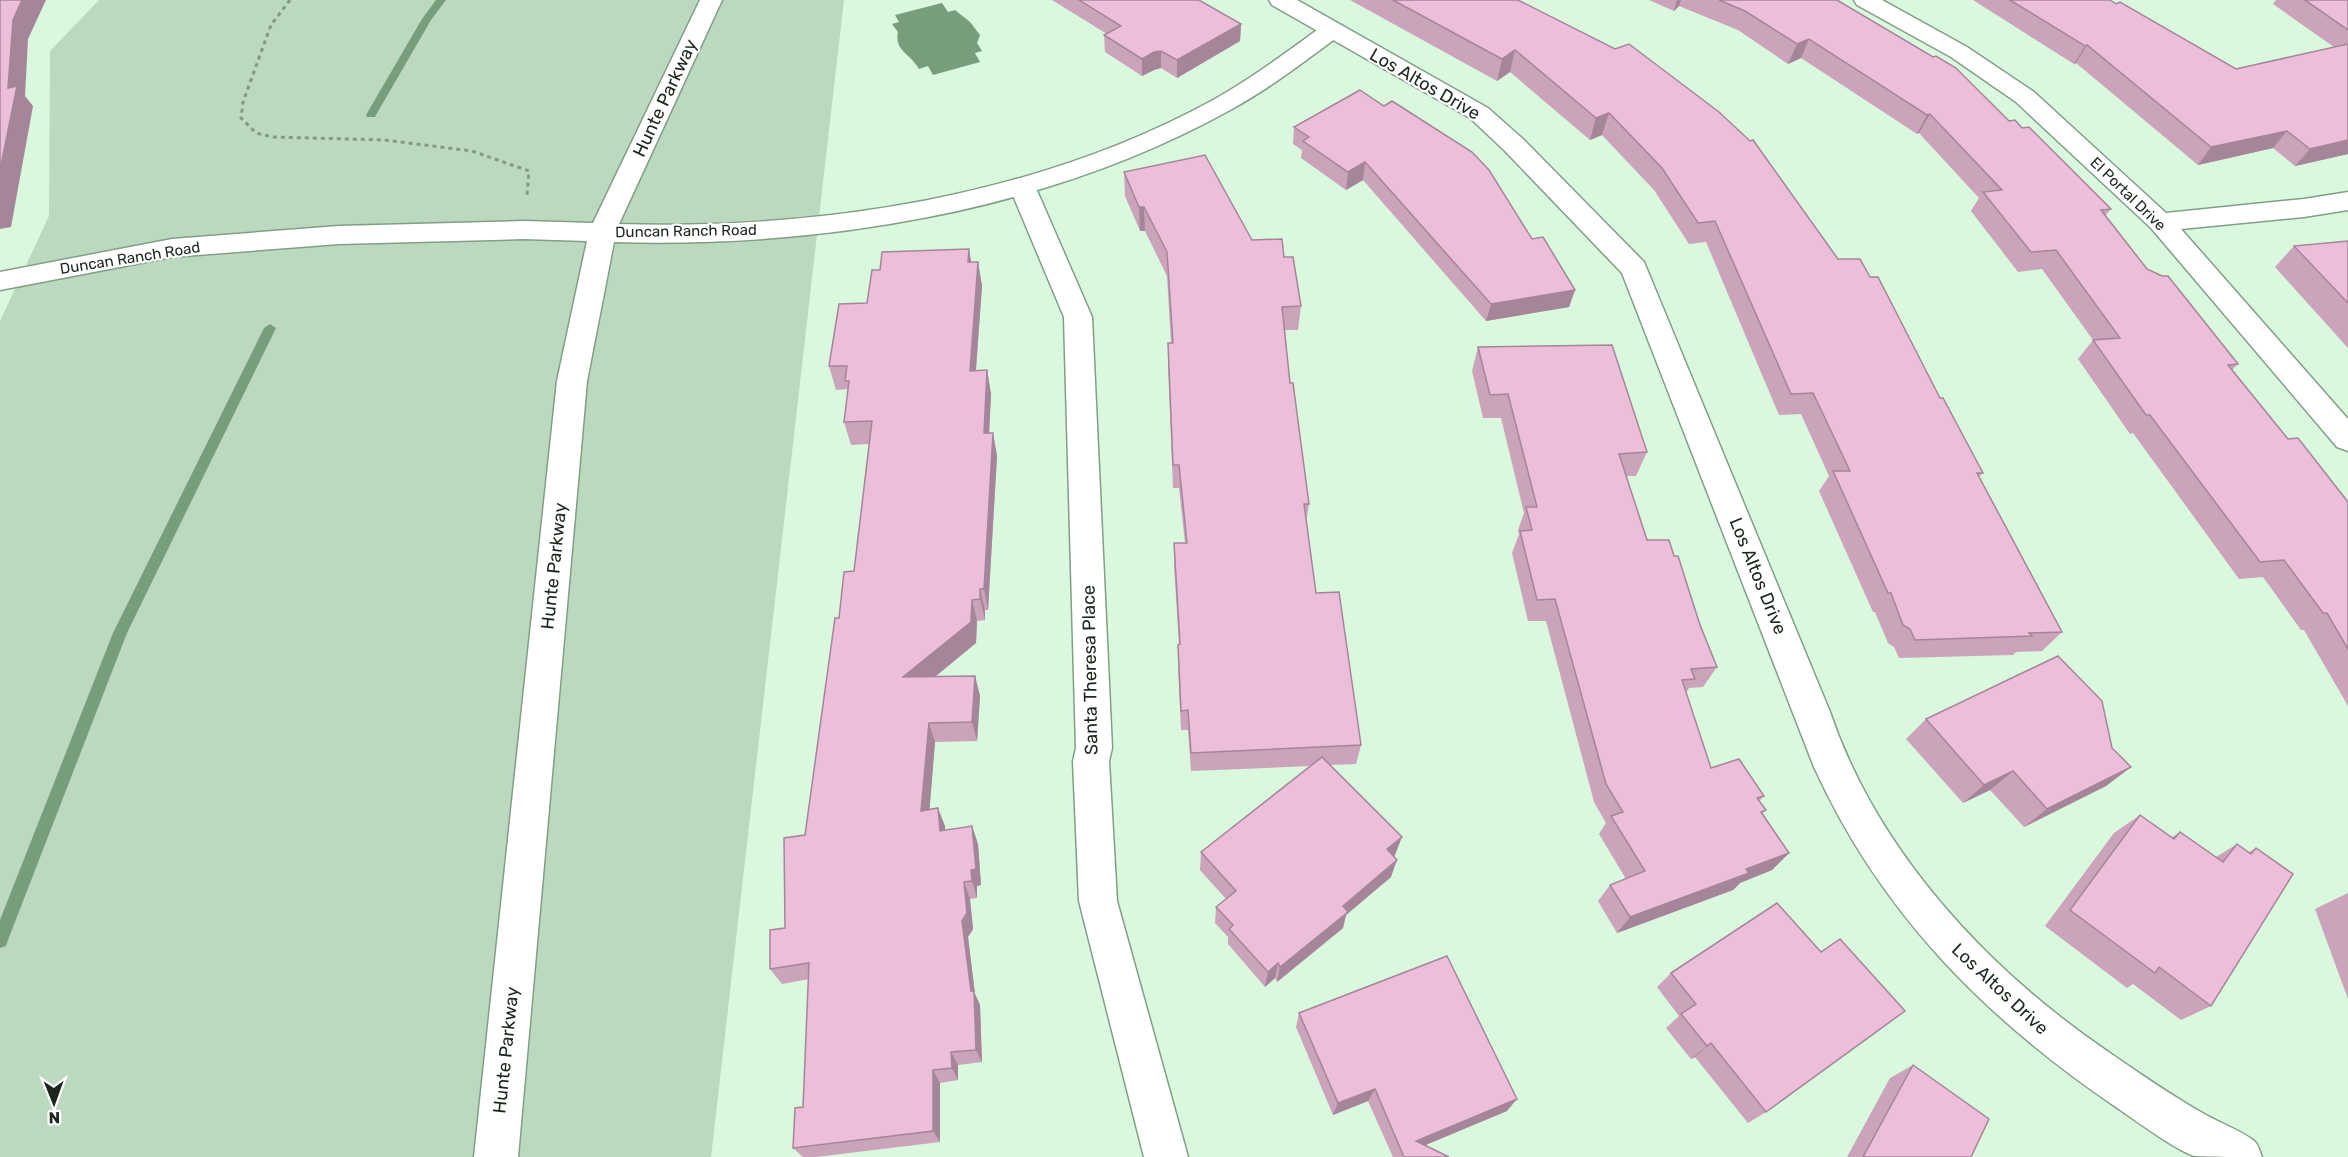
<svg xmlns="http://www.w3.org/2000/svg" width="2348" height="1157" font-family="Rubik,sans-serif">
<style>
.green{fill:#bcd9c0}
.water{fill:#779d7d}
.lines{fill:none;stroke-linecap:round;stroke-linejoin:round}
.stream{fill:#779d7d;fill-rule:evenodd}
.minor-casing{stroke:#829f86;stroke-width:3}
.tertiary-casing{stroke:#829f86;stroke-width:3}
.path{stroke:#839986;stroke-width:3;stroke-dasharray:4 4;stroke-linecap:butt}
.minor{fill:#fff;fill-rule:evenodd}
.tertiary{fill:#fff;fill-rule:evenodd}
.wall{fill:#cba3bb}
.shaded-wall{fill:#a58599}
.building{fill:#ecbeda;stroke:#a58599;stroke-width:1.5}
.labels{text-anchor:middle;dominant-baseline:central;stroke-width:4.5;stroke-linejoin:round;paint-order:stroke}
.far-street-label{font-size:15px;fill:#1b261c;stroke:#fff}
.street-label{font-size:18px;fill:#1b261c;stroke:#fff}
</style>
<rect width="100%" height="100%" fill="#d9f8dd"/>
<!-- green -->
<polygon class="green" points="99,0 844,0 711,1157 0,1157 0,321 49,216 50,51"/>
<!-- water -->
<path class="water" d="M942,3L948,12L955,10L970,22L980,35L977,43L982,51L975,53L980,62L933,75L928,66L919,69C911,54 894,51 898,32L892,24L899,22L895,15Z"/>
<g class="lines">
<!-- stream -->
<g class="stream">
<polygon points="436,0 446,0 431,20 376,115 375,117 367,117 366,115 422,19"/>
<polygon points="270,324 276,328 127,633 8,940 6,946 0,948 0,920 113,633 264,328"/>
</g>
<!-- minor casing -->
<g class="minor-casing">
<g id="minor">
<path d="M1269,0H1297L1488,108L1523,139L1644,262L1830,712C1877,851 1987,969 2107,1051C2139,1073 2172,1096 2206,1115C2220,1123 2242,1131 2254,1141C2258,1144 2260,1152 2262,1157C2246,1157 2206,1157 2194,1156C2172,1148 2134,1119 2113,1105C1983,1016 1880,912 1814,767L1622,273L1505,151L1470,118L1272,5Z"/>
<polygon points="1854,0 1882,0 1967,47 2034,92 2166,213 2304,199 2348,192 2348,210 2304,217 2181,229 2348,419 2348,451 2337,447 2151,228 2016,102 1951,57 1857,5"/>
<polygon points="1022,178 1031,180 1035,186 1092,317 1112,748 1109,761 1117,901 1188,1157 1144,1157 1079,901 1073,761 1076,748 1064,317 1009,186 1013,180"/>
</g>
</g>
<!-- tertiary casing -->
<g class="tertiary-casing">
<path id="tertiary" d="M700,0H722L619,224C820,230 1037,197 1215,99C1254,77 1288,51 1324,25L1332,23L1340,25L1344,30L1340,35C1305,61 1270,88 1232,109C1047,212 823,248 614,242L587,381L518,1157H474L557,381L587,241L524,239L339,244L172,257L0,290V272L172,239L339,226L524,221L593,223Z"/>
</g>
<!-- path -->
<polyline class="path" points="290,0 271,25 243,102 241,118 256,133 273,137 384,140 472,151 529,171 527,195"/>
<!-- minor -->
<use href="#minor" class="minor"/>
<!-- tertiary -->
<use href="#tertiary" class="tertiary"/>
</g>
<!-- wall -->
<g class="wall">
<polygon points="1052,0 1199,0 1241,24 1240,41 1177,78 1161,68 1154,70 1142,76 1105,52 1104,35 1107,34"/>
<polygon points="1350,0 1518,0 1838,259 1870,277 1983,473 1979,477 2062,632 2042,651 2016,652 2013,655 1899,658 1894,647 1888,643 1875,612 1873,612 1819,491 1829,476 1801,414 1779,415 1706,242 1689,244 1654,190 1602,135 1590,140 1510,72 1497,81"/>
<polygon points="1649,0 1837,0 2009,121 2022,128 2111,209 2105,216 2147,269 2238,364 2232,370 2288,439 2348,502 2348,706 2304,630 2301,630 2263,577 2239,579 2133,433 2130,434 2078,359 2093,340 2042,269 2018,272 1971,211 1979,198 1919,133 1917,134 1801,58 1788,64 1738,30 1679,6 1674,11"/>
<polygon points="1973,0 2110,0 2236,69 2334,47 2273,4 2276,0 2348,0 2348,154 2295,166 2273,148 2198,165 2076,63 2074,64"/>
<polygon points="1294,127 1532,239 1575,290 1569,307 1486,321 1363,180 1346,190 1301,158 1302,150 1293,144"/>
<polygon points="1124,172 1284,257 1301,306 1298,330 1285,330 1290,383 1309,504 1306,523 1316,593 1361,745 1356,764 1329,765 1395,855 1394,856 1391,877 1346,915 1343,928 1277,982 1275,978 1265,987 1228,944 1228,937 1215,923 1216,907 1226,899 1200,870 1201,852 1311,766 1191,771 1188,730 1181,730 1178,665 1179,644 1174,565 1174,543 1185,543 1179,488 1173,488 1168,367 1168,343 1171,343 1167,276 1145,231 1140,231 1125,196"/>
<polygon points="2348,241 2348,348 2275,267 2294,246"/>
<polygon points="971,262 978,262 982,286 976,371 987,370 991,394 989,433 993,433 997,456 988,610 985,610 985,620 977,621 976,643 935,677 975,676 980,696 977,741 935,742 929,810 945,826 945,830 972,826 978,844 981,885 977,886 977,898 970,899 973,929 968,937 975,994 980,1005 982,1062 958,1065 958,1080 940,1083 940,1142 816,1157 803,1157 793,1148 803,1107 809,979 782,984 770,969 785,928 805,835 839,618 854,571 869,444 851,445 844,422 848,391 847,389 836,390 829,366 867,303 880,270"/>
<polygon points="1478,347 1647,452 1636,476 1626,476 1647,540 1674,556 1717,667 1703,687 1689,688 1686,693 1711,768 1764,796 1759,801 1766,810 1762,814 1789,853 1772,870 1740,883 1733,890 1617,933 1598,901 1610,885 1626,879 1599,834 1606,823 1594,802 1546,621 1528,621 1512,553 1519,534 1518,530 1524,513 1501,418 1483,418 1472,371"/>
<polygon points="1926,719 2112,748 2131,767 2106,786 2024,827 1990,790 1963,803 1906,739"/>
<polygon points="2140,815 2172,837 2180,832 2216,857 2237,844 2249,852 2256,848 2211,1006 2181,1020 2133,984 2127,988 2045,926 2114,833"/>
<polygon points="2348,893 2348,999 2315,909"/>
<polygon points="1777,903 1766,1112 1748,1123 1695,1057 1691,1059 1666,1028 1679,1016 1657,987 1671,973"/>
<polygon points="1299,1013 1507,1111 1425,1145 1449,1157 1393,1157 1368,1101 1333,1115 1296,1027"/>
<polygon points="1913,1065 1971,1157 1847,1157 1890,1078"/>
</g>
<!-- shaded-wall -->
<g class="shaded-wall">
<polygon points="22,0 46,0 28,39 25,96 33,106 11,227 0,229 0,170 8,88 13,20"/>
<polygon points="1677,0 1681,0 1679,6 1674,11"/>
<polygon points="1241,24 1240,41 1177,78 1177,60"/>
<polygon points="1809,39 1801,58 1788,64 1797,44"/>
<polygon points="2087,45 2076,63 2074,64 2085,46"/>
<polygon points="1515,50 1510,72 1497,81 1502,59"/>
<polygon points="1161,51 1161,68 1154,70 1142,76 1142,59 1154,52"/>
<polygon points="1609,113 1602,135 1590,140 1596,118"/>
<polygon points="1930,114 1919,133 1917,134 1927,115"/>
<polygon points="2287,131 2273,148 2198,165 2211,147"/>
<polygon points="2348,140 2348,154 2295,166 2310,149"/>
<polygon points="1365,162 1363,180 1346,190 1348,172"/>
<polygon points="1139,207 1144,207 1145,231 1140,231"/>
<polygon points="969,249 973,273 968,262"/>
<polygon points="978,262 982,286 974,394 970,371"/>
<polygon points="1575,290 1569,307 1486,321 1491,304"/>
<polygon points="987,370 991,394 988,456 984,433"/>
<polygon points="993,433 997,456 988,610 984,589"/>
<polygon points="980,589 985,610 985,620 980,599"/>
<polygon points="972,600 977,621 976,643 910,697 903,677"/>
<polygon points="975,676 980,696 977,741 972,722"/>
<polygon points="929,723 935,742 928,829 921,811"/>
<polygon points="2131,767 2106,786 2024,827 2047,809"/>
<polygon points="2013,771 1990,790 1963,803 1984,785"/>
<polygon points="938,808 945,826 946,849 940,831"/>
<polygon points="972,826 978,844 981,885 977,886 977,898 972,881 971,870"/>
<polygon points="1402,837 1395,855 1381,867 1387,849"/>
<polygon points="1789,853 1772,870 1740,883 1733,890 1617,933 1630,917 1746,869"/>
<polygon points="1397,860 1391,877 1346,915 1343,928 1277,982 1280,967 1343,906"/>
<polygon points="964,882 970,899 973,929 968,937 975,994 980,1005 982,1062 976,1050 971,991 962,921"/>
<polygon points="1278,963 1275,978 1265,987 1268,972"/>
<polygon points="1711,1043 1695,1057 1691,1059 1707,1046"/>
<polygon points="951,1052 958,1065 958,1080 952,1068"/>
<polygon points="933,1070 940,1083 940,1142 933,1131"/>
<polygon points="1375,1089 1368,1101 1333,1115 1338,1103"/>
<polygon points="1517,1099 1507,1111 1409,1152 1416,1141"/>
</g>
<!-- building -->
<g class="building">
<polygon points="0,0 22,0 13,20 8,88 17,86 0,170"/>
<polygon points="1079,0 1199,0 1241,24 1177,60 1161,51 1154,52 1142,59 1104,35 1121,26"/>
<polygon points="1393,0 1518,0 1615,49 1629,44 1719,112 1750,141 1753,140 1838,259 1860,259 1870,277 1878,277 1940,398 1943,398 1983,473 1977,473 2062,632 2029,633 2032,636 1915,640 1910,629 1903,625 1891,593 1888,593 1833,471 1850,471 1813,393 1791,394 1715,221 1698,223 1662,168 1609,113 1596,118 1515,50 1502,59"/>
<polygon points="1719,0 1837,0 1933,57 1936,56 1956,68 2009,121 2015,120 2022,128 2029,127 2111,209 2101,210 2147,269 2162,276 2168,276 2238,364 2228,365 2288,439 2298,438 2348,502 2348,649 2327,613 2323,613 2284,560 2260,562 2150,415 2146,415 2093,340 2120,338 2056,250 2031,252 1983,192 2002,190 1930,114 1927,115 1809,39 1797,44 1745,11"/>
<polygon points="2010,0 2110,0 2116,4 2120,2 2236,69 2348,44 2348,140 2310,149 2287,131 2211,147 2087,45 2085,46"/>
<polygon points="2305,0 2348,0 2348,30"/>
<polygon points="1360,90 1384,106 1392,101 1472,152 1489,170 1532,239 1543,237 1575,290 1491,304 1365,162 1348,172 1303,141 1309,137 1294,127"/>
<polygon points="1205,155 1252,240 1282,239 1284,257 1293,257 1301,306 1282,307 1290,383 1293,383 1309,504 1304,504 1316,593 1339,592 1361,745 1191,753 1188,710 1181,711 1178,645 1180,644 1174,543 1187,543 1179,465 1173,465 1168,343 1173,343 1167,252 1144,207 1139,207 1124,172"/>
<polygon points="2348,241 2348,303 2294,246"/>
<polygon points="969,249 968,262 978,262 970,371 987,370 984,433 993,433 984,589 980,589 980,599 972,600 971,622 903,677 975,676 972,722 929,723 921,811 938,808 940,831 972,826 976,869 971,870 972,881 964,882 967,913 962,921 971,991 974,991 976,1050 951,1052 952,1068 933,1070 933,1131 793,1148 795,1108 803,1107 809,963 770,969 770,930 785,928 784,838 805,835 835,618 839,618 844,572 854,571 872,421 844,422 849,381 845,381 847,366 829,366 839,304 867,303 872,270 880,270 882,252"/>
<polygon points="1612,345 1647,452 1619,454 1647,540 1669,540 1674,556 1678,556 1700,625 1717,667 1691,669 1695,679 1682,680 1711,768 1739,759 1764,796 1757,798 1766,810 1761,812 1789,853 1746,869 1749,873 1630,917 1610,885 1645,871 1611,816 1623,812 1606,784 1555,599 1537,600 1520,531 1532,530 1526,507 1537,507 1508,394 1490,395 1478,347"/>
<polygon points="2058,656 2102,701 2112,748 2131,767 2047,809 2013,771 1984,785 1926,719"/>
<polygon points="1322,757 1402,837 1387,849 1397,860 1343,906 1348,912 1280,967 1278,963 1268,972 1229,929 1233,925 1216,907 1236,891 1201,852"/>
<polygon points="2140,815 2174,839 2180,832 2223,862 2237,844 2251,854 2256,848 2293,874 2211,1006 2159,967 2155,973 2070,910"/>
<polygon points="1777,903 1821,952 1840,939 1905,1011 1766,1112 1711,1043 1707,1046 1681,1014 1696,1004 1671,973"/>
<polygon points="1447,956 1517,1099 1416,1141 1449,1157 1404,1157 1375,1089 1338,1103 1299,1013"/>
<polygon points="1913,1065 1989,1119 1971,1157 1863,1157"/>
</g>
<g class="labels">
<!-- far-street labels -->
<g class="far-street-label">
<text transform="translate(2128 194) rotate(44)">El Portal Drive</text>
<text transform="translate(686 231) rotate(-1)">Duncan Ranch Road</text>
<text transform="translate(130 258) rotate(-9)">Duncan Ranch Road</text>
</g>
<!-- street labels -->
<g class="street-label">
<text transform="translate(1425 84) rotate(30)">Los Altos Drive</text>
<text transform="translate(665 98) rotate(-65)">Hunte Parkway</text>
<text transform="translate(554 566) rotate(-84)">Hunte Parkway</text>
<text transform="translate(1758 576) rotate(68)">Los Altos Drive</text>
<text transform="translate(1090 670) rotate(-91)">Santa Theresa Place</text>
<text transform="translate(2000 989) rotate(43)">Los Altos Drive</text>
<text transform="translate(506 1050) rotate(-84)">Hunte Parkway</text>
</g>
</g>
<!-- north arrow -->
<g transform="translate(54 1103) rotate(179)" stroke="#ffffff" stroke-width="4.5" paint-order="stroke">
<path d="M0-4.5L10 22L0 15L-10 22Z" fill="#1b261c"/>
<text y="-9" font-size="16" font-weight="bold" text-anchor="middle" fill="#1b261c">N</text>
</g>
</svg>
